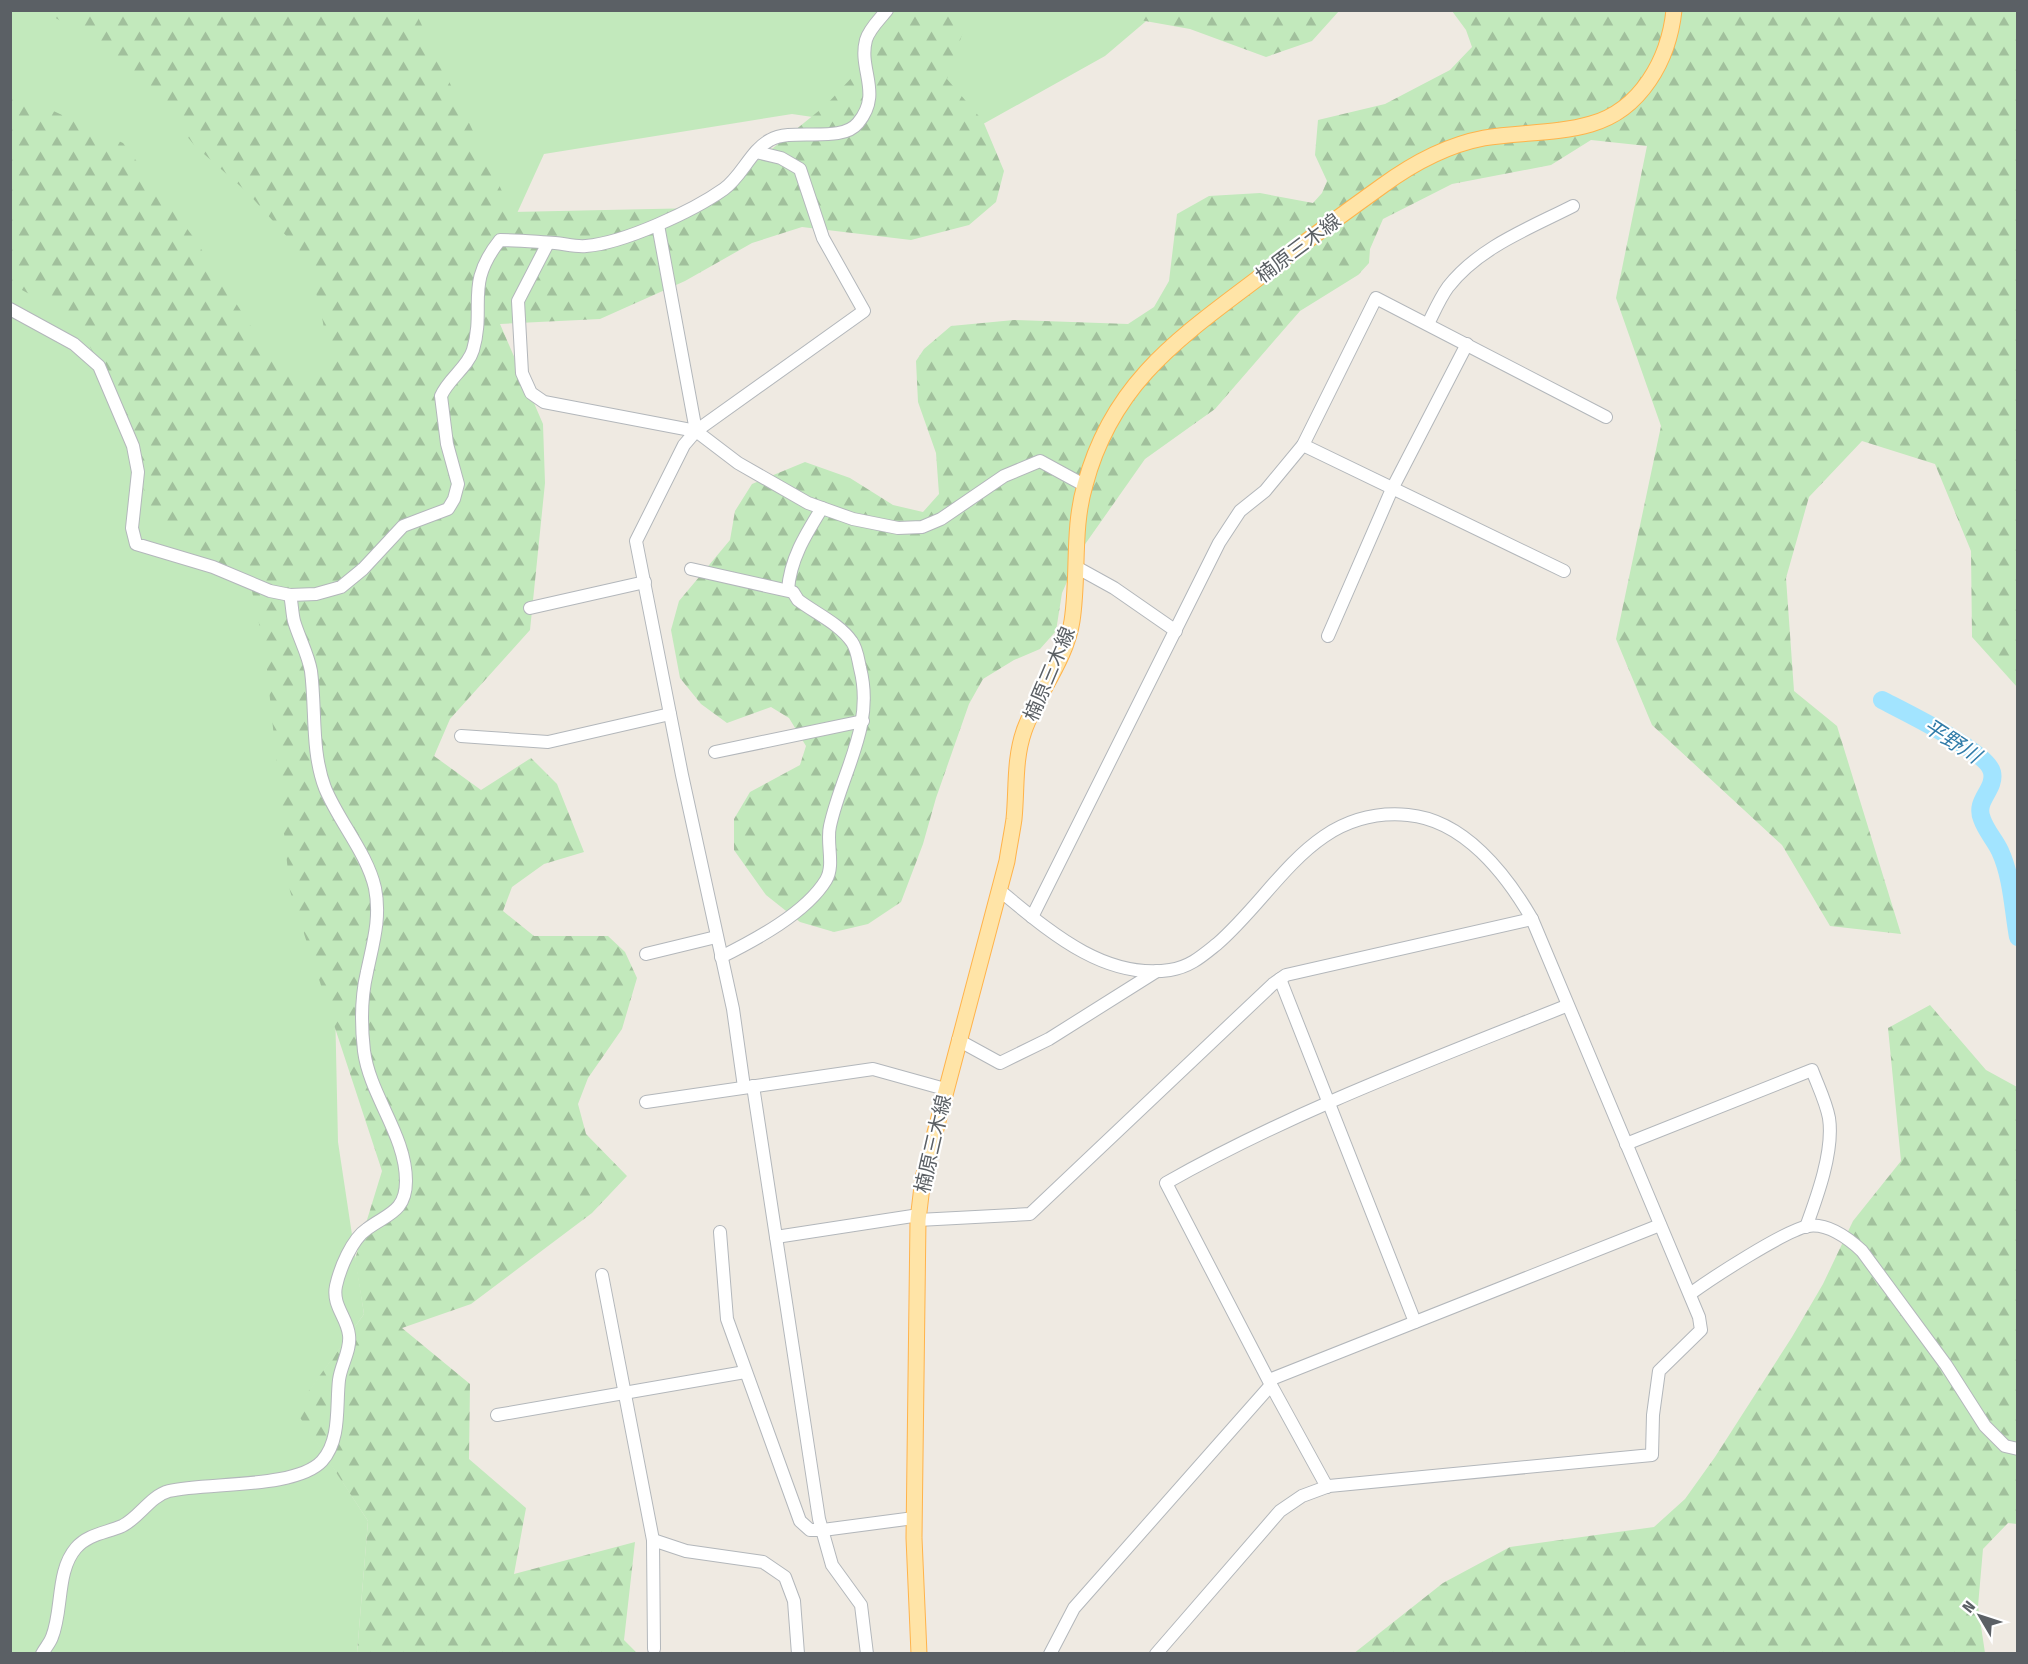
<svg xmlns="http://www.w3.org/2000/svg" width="2028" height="1664" font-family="'Fira Sans Condensed','Noto Sans JP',sans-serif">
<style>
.grass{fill:#c2e9bc}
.forest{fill:url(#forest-firs)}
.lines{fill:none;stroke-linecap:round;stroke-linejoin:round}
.river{stroke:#a2e4ff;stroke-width:18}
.minor-casing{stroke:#b3b7bb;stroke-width:14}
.major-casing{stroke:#ffb34b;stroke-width:17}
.minor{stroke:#fff;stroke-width:12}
.major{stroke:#ffe4a7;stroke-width:15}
.labels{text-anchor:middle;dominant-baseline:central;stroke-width:4.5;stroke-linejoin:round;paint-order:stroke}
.street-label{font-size:20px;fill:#5b6065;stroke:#fff}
.water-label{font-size:21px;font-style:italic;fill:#317ca9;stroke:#fff}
</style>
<defs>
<pattern id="forest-firs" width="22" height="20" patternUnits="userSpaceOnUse" patternTransform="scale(1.5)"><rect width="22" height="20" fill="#c2e9bc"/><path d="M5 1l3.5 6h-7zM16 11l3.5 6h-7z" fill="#a1c09c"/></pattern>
</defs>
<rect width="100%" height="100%" fill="#efeae2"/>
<!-- grass -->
<polygon class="grass" points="11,11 1158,11 1105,56 958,138 792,114 544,154 488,277 334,959 338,1142 364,1314 296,1410 368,1521 357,1653 11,1654"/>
<!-- forest -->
<g class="forest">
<polygon points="43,11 415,11 512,212 699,208 826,105 914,11 970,11 947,79 983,121 1004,171 996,202 969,225 911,240 802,227 752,243 685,281 600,319 500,324 543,424 545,483 530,630 450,719 434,756 481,790 531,758 557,784 584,852 544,864 512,887 503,911 534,936 608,936 625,952 637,978 622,1029 588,1078 578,1104 586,1134 627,1176 592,1213 471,1304 402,1328 470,1384 469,1459 526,1508 514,1574 635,1542 624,1640 637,1653 357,1653 368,1521 295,1410 364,1314 355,1259 382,1171 290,891 265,651 250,582 153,521 116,395 75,319 11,284 10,91 123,143 194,238 268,353 308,381 329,358 321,311 306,258 248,193 195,146 148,89 70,26"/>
<polygon points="1122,11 1339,11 1312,41 1266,57 1190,29 1134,19"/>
<polygon points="1452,11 2017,11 2017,687 1972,637 1971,551 1935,464 1862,441 1809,497 1786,578 1794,691 1837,726 1901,934 1830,926 1782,845 1652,725 1616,639 1661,426 1616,298 1647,146 1591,140 1551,165 1452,184 1383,219 1370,249 1369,263 1358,275 1300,311 1215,409 1145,459 1081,550 1062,593 1056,631 1040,649 1014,660 983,679 969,704 936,798 923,844 901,902 868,924 834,932 800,922 766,895 734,850 734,819 750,792 800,765 806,746 789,718 771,707 727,723 701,704 680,678 671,630 679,601 730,540 735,511 752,484 805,462 850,478 893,505 923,512 939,494 936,453 918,402 916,361 924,349 951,326 1014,320 1128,324 1154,307 1169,281 1177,214 1209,196 1260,193 1313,203 1322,193 1327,181 1315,155 1318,120 1385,104 1450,70 1472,47 1466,30"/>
<polygon points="1930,1005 1986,1070 2017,1087 2017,1524 2008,1523 1983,1549 1978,1606 1985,1653 1353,1654 1443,1583 1510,1547 1654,1527 1685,1499 1715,1457 1792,1337 1823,1284 1853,1221 1901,1161 1888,1028"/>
</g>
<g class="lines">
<!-- river -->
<path class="river" d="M1882,700C1903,711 1988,752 1992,772C1996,790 1974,800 1982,819C1986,831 1995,840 2000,851C2012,877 2013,909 2018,937"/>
<!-- minor casing -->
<g class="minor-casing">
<g id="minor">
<polyline points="658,225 696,431"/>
<polyline points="548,243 518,301 522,373 531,393 544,402 696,431 738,463 808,503 853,519 898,528 922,527 941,519 1004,476 1040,461 1084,485"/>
<path d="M10,309L74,344L99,366L133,446L138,472L132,528L136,544L213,567L270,591L290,595L316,594L341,587L363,569L403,526L448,509L454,499L458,484L447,444L441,396C448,379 468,367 473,350C486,305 464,285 500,240C519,240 537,242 555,243C566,244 575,247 586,246C624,243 693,211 724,189C742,176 751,150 770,140C793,127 841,144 858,123C883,93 858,70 866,40C869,29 880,19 887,10"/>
<path d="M1428,324C1434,312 1440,298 1448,287C1479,247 1530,228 1573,206"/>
<polyline points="1303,445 1564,571"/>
<polyline points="1076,567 1114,588 1176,631"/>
<path d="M691,569L793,592L798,600C815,613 840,624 852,642C857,649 858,659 860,668C875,726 842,771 830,826C826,843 835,865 826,880C806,913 755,940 721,957"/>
<path d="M788,590C790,559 806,534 822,508"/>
<polyline points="530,608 645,582"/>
<polyline points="1328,636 1392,489 1467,344"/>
<polyline points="461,736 548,742 670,714"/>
<polyline points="715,752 863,721"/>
<path d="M999,890C1048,930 1103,980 1170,970C1190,967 1202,956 1217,944C1278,891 1313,806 1408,815C1464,820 1506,874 1532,919L1699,1317L1701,1330L1659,1371L1653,1415L1652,1455L1329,1486L1302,1496L1280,1511L1156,1654"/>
<polyline points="1032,917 1219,543 1240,511 1265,491 1303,445 1376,298 1606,417"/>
<polyline points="646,954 716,937"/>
<polyline points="1280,979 1415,1322"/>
<polyline points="958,1040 1000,1063 1049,1039 1157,971"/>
<polyline points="753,1086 819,1519 832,1565 861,1605 867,1654"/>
<polyline points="744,1087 733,1009 682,775 636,541 684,445 696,431 864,311 823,238 800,169 781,158 756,152"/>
<polyline points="646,1102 873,1069 945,1089"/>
<path d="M1626,1144L1812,1070C1818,1086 1826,1102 1829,1118C1834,1151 1817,1197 1806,1227"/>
<polyline points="918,1220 1030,1214 1273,984 1286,975 1532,919"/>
<polyline points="720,1232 727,1319 800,1521 810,1530 823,1530 914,1518"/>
<polyline points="776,1237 919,1215"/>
<polyline points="602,1275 653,1540 654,1649"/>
<path d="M1690,1294C1712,1278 1784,1231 1808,1226C1828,1223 1849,1239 1862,1251L1946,1365L1985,1426L2005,1446L2018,1449"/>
<polyline points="1269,1380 1660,1225"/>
<polyline points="497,1415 745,1372"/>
<path d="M1327,1487L1271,1385L1166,1183C1293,1111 1431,1060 1566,1006"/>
<polyline points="653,1540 686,1551 763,1562 785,1577 794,1601 798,1654"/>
<path d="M42,1654C45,1648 50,1643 52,1637C63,1610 56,1571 76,1548C88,1534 106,1533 122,1526C139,1518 150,1496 169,1491C207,1482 296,1489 322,1461C341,1440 336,1406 339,1380C341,1364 351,1351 349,1335C347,1317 332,1306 336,1286C340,1268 352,1239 367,1229C387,1214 406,1212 406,1181C406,1135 370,1096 364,1051C361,1025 361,997 367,972C373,943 381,918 375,888C367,853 339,822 325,788C311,751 316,710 311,671C308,654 299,638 294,621C292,613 292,603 290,595"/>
<polyline points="1050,1654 1074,1608 1271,1385"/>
</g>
</g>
<!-- major casing -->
<g class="major-casing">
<path id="major" d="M919,1654L914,1538L918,1220L923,1178L1007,861C1009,847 1012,833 1014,819C1017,789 1014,760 1024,731C1037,694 1066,660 1072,621C1079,576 1072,529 1085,485C1112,383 1179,338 1257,279C1298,247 1340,216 1382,186C1412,164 1447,145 1484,138C1519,132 1557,134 1591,124C1641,110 1669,59 1674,10"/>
</g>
<!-- minor -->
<use href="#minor" class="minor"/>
<!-- major -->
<use href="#major" class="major"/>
</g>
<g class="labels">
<!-- street labels -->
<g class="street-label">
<text transform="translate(1298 248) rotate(-37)">楠原三木線</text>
<text transform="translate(1049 674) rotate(-67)">楠原三木線</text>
<text transform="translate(933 1144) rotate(-77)">楠原三木線</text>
</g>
<!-- water labels -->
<g class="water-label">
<text transform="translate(1952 741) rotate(33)">平野川</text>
</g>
</g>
<!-- border -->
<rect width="2028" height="1664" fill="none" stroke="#5b6065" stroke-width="24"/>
<!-- north arrow -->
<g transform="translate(1980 1616) rotate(309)" stroke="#ffffff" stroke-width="4.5" paint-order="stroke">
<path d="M0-4.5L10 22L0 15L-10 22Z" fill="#5b6065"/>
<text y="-9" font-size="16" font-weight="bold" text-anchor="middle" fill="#5b6065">N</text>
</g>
</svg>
